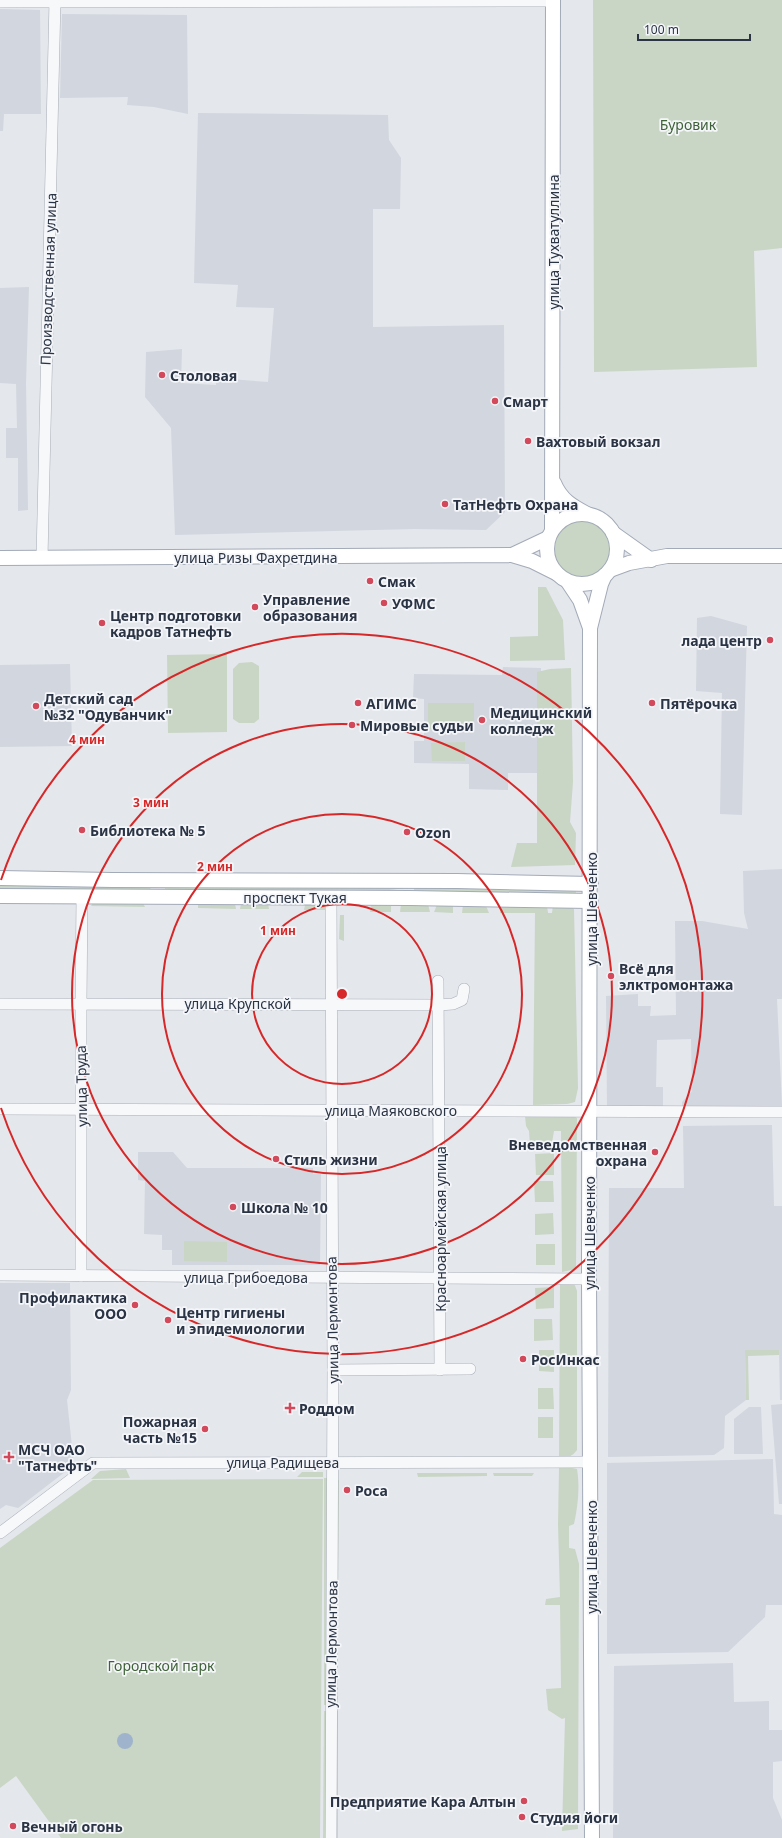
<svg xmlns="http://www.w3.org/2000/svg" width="782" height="1838" font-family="'Noto Sans',sans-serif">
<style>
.built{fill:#d2d6de}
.green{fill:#c9d6c5}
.water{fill:#9fb4cc}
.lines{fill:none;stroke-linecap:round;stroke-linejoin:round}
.minor-casing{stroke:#a9aeb7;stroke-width:12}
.major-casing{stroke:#a3abb8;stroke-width:16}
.minor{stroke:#f7f8fa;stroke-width:11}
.major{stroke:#fff;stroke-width:14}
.ring{fill:none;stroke:#d62828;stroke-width:2}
.poi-dot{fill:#d1495b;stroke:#f4f6f9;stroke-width:1.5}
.labels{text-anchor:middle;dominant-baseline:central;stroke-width:3.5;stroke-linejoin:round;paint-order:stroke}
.park-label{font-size:14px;fill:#3f6138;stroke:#f4f6f9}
.street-label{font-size:14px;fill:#2b3445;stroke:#f4f6f9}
.poi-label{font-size:14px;font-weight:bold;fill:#2b3445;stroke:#f4f6f9;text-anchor:start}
.centre{fill:#d62828;stroke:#f4f6f9;stroke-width:2}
.ring-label{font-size:12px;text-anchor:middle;font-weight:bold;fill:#d62828;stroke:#f4f6f9;stroke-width:3.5;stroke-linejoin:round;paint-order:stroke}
</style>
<rect width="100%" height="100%" fill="#e4e7ec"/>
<!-- built -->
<g class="built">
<polygon points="0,9 40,10 41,114 4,114 3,131 0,131"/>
<polygon points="62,14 187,15 188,114 154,107 127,105 128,97 60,98"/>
<polygon points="198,113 388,115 389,140 401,158 400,209 373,209 373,327 504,325 505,512 486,530 414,529 175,535 171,428 145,397 146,352 182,349 181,383 216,385 216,378 268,382 274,308 236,307 238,285 194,283"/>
<polygon points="29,287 26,383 28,510 18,511 18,458 6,458 6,428 17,428 16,384 0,383 0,288"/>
<polygon points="711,616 747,626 742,815 720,814 722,693 696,691 697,618"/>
<polygon points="70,664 72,746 0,747 0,665"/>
<polygon points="503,667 541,668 540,773 508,773 508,790 469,789 469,764 414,763 414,741 424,741 424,699 413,698 414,674 502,675"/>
<polygon points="782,869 782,999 777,999 782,1106 682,1106 682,1102 692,1091 691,1039 657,1040 656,1087 663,1087 663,1106 607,1107 606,996 638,994 638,1006 651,1006 650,1016 676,1015 675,921 702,921 748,929 744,913 743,871"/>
<polygon points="772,1125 774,1206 782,1206 782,1400 780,1400 779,1350 745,1351 746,1400 725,1416 724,1448 714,1455 608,1457 609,1188 684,1188 683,1126"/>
<polygon points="138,1152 173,1152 187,1168 313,1168 313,1174 321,1174 320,1265 172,1265 172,1250 162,1250 162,1235 144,1234 145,1181 138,1180"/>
<polygon points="0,1283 70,1283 71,1390 67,1400 74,1465 18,1508 6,1505 0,1509"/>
<polygon points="782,1404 782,1504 779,1504 771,1405"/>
<polygon points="749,1407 761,1407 763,1454 734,1454 734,1419"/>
<polygon points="773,1459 774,1514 782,1515 782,1605 766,1605 765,1617 728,1652 607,1654 607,1463"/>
<polygon points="733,1663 734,1702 769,1701 769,1730 782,1730 782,1761 773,1762 773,1798 782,1820 782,1838 613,1838 614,1666"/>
</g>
<!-- green -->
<g class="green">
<polygon points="593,0 782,0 782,248 754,251 757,367 594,372"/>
<circle cx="581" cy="550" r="30"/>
<polygon points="538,587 546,587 563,620 565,660 510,661 510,637 538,636"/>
<polygon points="227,654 227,732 168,733 167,655"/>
<polygon points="252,662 259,666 259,719 254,723 239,723 233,719 233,669 239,663"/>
<polygon points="571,668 573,782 570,822 576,833 575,865 511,867 517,843 537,843 537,672 550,669"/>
<rect x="428" y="703" width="46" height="26"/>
<polygon points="465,742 465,761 432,761 431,743"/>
<polygon points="0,882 150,886 151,894 0,892"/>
<polygon points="289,885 406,885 406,888 347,895 165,894 165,887"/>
<polygon points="414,885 573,890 576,891 576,895 414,892"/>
<polygon points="93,903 143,903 145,907 91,906"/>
<polygon points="268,903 269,909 240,909 241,904"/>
<polygon points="198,904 235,904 236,909 198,908"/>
<polygon points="401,904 428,904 430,912 400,912"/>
<polygon points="453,904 453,913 434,912 437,905"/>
<polygon points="305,905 326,905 326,910 304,910"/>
<polygon points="371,905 391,906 391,912 370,912"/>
<polygon points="463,905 486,906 489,913 462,913"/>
<polygon points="500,905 547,906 548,913 552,913 553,905 567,905 574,909 578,1088 575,1102 567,1104 533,1105 535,913 500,913"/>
<polygon points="340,915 344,915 344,941 339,939"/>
<polygon points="525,1116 573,1116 577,1118 576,1269 562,1272 561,1131 554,1131 552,1143 530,1146 529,1131 526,1126"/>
<polygon points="554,1153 554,1175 536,1175 535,1154"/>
<polygon points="534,1181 553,1181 554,1202 535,1202"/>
<polygon points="553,1213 554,1234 535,1235 535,1214"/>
<polygon points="184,1241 227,1242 227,1262 184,1261"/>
<rect x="536" y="1244" width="19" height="21"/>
<path d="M574,1283L577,1291V1450C572,1457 567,1458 559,1458L560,1284Z"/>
<polygon points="554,1287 554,1308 536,1309 535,1288"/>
<polygon points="534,1319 552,1319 553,1340 534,1341"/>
<polygon points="539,1350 554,1350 554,1372 539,1371"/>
<polygon points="745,1350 779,1350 779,1355 748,1356 749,1400 746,1400"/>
<polygon points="538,1388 553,1388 554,1409 538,1409"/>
<rect x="538" y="1417" width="15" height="21"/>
<path d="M568,1467L577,1469C580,1488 578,1505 574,1524L569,1526V1548L575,1549L579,1564L578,1829L562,1831L565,1718L562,1719L548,1710L546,1689L561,1688L560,1605H545L546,1599L560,1597L558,1524L559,1468Z"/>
<polygon points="126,1469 130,1478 91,1479 100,1471"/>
<polygon points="302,1472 323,1472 323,1477 297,1477"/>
<polygon points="417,1473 487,1473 487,1476 418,1477"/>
<polygon points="493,1473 534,1473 532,1476 494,1476"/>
<polygon points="324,1478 328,1478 327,1705 324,1705"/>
<polygon points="323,1479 320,1838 61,1838 16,1776 0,1788 0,1548 93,1480"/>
<polygon points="336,1480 339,1480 337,1696 335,1696"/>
<polygon points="324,1711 326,1711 326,1838 323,1838"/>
<rect x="335" y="1711" width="3" height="127"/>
</g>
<!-- water -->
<circle class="water" cx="125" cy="1741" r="8"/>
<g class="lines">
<!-- minor casing -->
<g class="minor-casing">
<g id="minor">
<polyline points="0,2 553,1"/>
<polyline points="42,558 55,0"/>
<polyline points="438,981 440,1370"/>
<polyline points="0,1004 438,1005 453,1004 462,1000 464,989"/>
<polyline points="0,1109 782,1112"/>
<polyline points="0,1275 589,1279"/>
<polyline points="81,1276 81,1003 82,897"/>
<polyline points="333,1370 470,1369"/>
<polyline points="0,1533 93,1463 590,1462"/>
<polyline points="331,1838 333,1370 331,897"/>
</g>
</g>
<!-- major casing -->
<g class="major-casing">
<g id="major">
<path d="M554,483C561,500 572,506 587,514"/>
<circle cx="582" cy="549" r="35"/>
<polyline points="552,530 553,0"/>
<polyline points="613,533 651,560"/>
<polyline points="512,555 548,538"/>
<polyline points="0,558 512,555 532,561 556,573"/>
<polyline points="610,570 629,563 667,556 782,556"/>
<polyline points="568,582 580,600 590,628"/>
<polyline points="0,878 112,880 457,881 591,884"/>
<polyline points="0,896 410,898 591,901"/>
<polyline points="592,1838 589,1279 590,628 601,584 605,575"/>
</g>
</g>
<!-- minor -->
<use href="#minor" class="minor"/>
<!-- major -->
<use href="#major" class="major"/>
</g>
<!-- distance rings -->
<g class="ring">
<circle cx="342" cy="994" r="90"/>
<circle cx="342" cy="994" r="180"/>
<circle cx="342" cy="994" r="270"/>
<path d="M1 880A360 360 0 1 1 1 1108"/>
</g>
<!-- markers -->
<g class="poi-dot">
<circle cx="162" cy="375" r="4"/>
<circle cx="495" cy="401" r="4"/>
<circle cx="528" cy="441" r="4"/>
<circle cx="445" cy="504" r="4"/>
<circle cx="370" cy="581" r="4"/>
<circle cx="384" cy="603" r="4"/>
<circle cx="255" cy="607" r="4"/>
<circle cx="102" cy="623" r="4"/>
<circle cx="770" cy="640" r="4"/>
<circle cx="358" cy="703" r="4"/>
<circle cx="652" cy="703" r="4"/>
<circle cx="36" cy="706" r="4"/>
<circle cx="482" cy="720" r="4"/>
<circle cx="352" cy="725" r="4"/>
<circle cx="82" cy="830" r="4"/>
<circle cx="407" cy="832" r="4"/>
<circle cx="611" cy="976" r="4"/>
<circle cx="655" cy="1152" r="4"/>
<circle cx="276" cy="1159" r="4"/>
<circle cx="233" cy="1207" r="4"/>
<circle cx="135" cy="1305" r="4"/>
<circle cx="168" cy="1320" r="4"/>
<circle cx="523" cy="1359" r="4"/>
<path d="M288 1402h4v4h4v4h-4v4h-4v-4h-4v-4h4z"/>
<circle cx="205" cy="1429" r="4"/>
<path d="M7 1451h4v4h4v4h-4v4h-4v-4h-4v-4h4z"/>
<circle cx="347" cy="1490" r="4"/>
<circle cx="524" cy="1801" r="4"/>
<circle cx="522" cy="1817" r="4"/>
<circle cx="13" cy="1826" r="4"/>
</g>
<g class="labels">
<!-- park labels -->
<g class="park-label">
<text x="688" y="124">Буровик</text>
<text x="161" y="1665">Городской парк</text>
</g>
<!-- street labels -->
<g class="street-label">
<text transform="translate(553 242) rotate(-90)">улица Тухватуллина</text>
<text transform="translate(48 279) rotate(-88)">Производственная улица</text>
<text x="256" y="557">улица Ризы Фахретдина</text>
<text x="295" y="897">проспект Тукая</text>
<text transform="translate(591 909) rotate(-90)">улица Шевченко</text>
<text x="238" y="1003">улица Крупской</text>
<text transform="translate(81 1086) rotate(-91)">улица Труда</text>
<text x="391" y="1110">улица Маяковского</text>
<text transform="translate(440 1229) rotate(-90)">Красноармейская улица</text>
<text transform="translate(589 1233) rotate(-90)">улица Шевченко</text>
<text x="246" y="1277">улица Грибоедова</text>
<text transform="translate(332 1320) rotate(-91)">улица Лермонтова</text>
<text x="283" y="1462">улица Радищева</text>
<text transform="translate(591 1557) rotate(-90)">улица Шевченко</text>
<text transform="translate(331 1644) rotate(-89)">улица Лермонтова</text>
</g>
<!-- poi labels -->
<g class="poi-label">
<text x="170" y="375">Столовая</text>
<text x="503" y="401">Смарт</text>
<text x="536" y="441">Вахтовый вокзал</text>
<text x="453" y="504">ТатНефть Охрана</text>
<text x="378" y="581">Смак</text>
<text x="263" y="599">Управление<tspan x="263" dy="16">образования</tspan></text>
<text x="392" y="603">УФМС</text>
<text x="110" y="615">Центр подготовки<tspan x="110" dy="16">кадров Татнефть</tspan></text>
<text x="762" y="640" text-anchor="end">лада центр</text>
<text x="44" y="698">Детский сад<tspan x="44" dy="16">№32 "Одуванчик"</tspan></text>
<text x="366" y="703">АГИМС</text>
<text x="660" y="703">Пятёрочка</text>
<text x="490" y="712">Медицинский<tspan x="490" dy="16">колледж</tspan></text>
<text x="360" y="725">Мировые судьи</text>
<text x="90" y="830">Библиотека № 5</text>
<text x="415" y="832">Ozon</text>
<text x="619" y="968">Всё для<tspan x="619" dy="16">элктромонтажа</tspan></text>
<text x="647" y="1144" text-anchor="end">Вневедомственная<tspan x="647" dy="16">охрана</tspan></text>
<text x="284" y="1159">Стиль жизни</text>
<text x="241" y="1207">Школа № 10</text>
<text x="127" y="1297" text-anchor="end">Профилактика<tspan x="127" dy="16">ООО</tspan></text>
<text x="176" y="1312">Центр гигиены<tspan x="176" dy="16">и эпидемиологии</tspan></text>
<text x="531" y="1359">РосИнкас</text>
<text x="299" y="1408">Роддом</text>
<text x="197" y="1421" text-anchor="end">Пожарная<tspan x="197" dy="16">часть №15</tspan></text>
<text x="18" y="1449">МСЧ ОАО<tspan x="18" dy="16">"Татнефть"</tspan></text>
<text x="355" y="1490">Роса</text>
<text x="516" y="1801" text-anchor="end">Предприятие Кара Алтын</text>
<text x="530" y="1817">Студия йоги</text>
<text x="21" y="1826">Вечный огонь</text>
</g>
</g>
<circle cx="342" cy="994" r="6" class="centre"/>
<g class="ring-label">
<text x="87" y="744">4 мин</text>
<text x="151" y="807">3 мин</text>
<text x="215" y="871">2 мин</text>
<text x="278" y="935">1 мин</text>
</g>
<!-- scale -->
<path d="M638 34v6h112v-6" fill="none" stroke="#2b3445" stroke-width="2"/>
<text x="644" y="34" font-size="12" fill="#2b3445" stroke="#f4f6f9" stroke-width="3" paint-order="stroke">100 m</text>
</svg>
